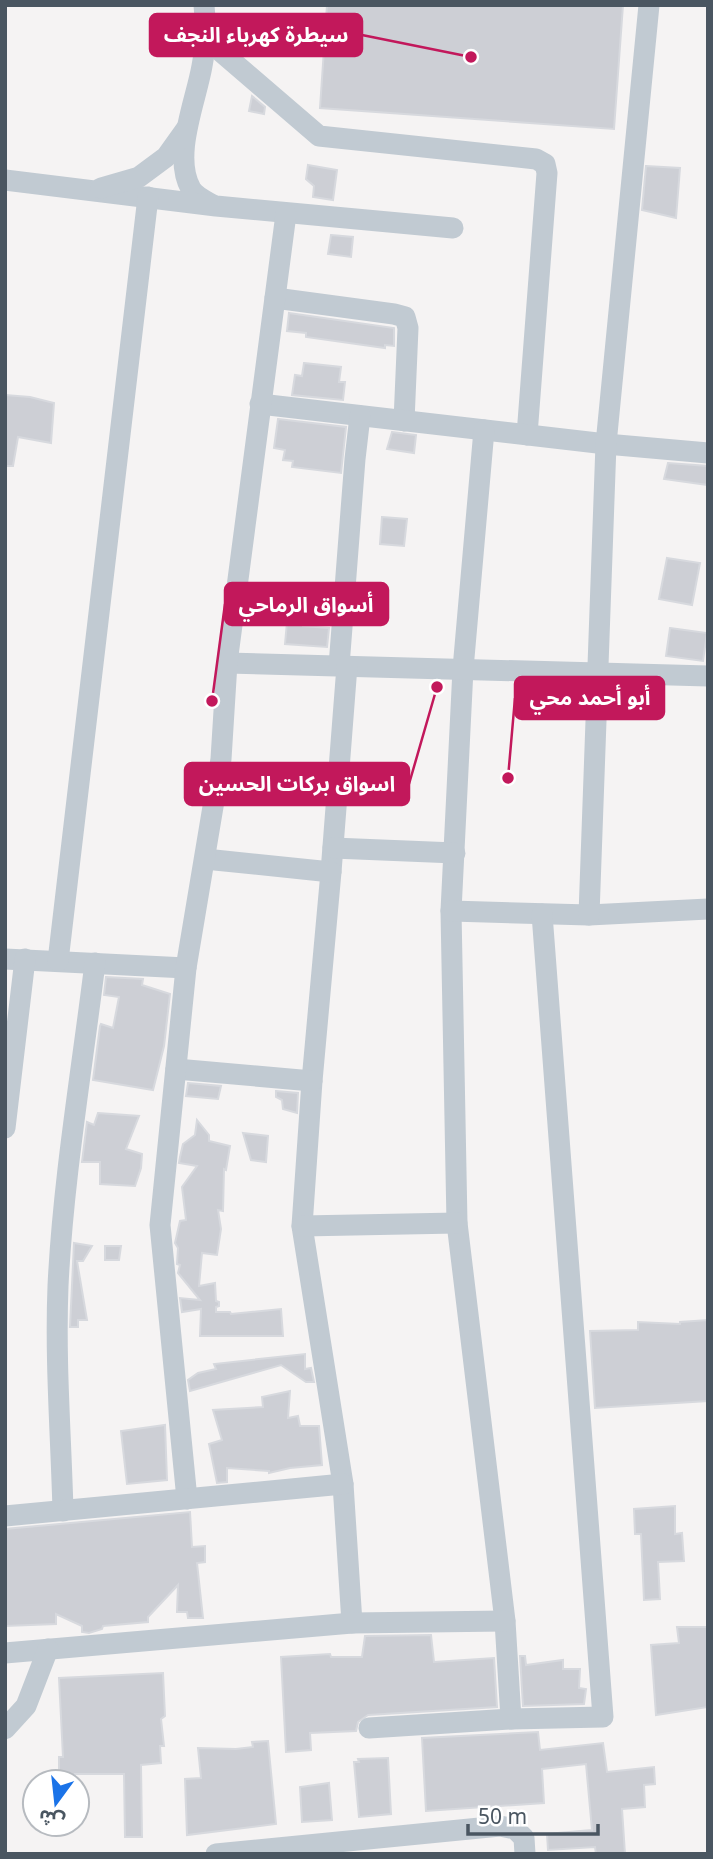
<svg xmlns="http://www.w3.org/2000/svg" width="713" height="1859" font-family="'Noto Sans','Noto Sans Arabic',sans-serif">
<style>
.building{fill:#cdcfd5;stroke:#d7d9de;stroke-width:2}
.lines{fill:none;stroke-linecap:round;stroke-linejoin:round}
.minor{stroke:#c1cad2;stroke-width:21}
.leader{fill:none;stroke:#c2185b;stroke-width:2.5}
.callout-dot{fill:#c2185b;stroke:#fff;stroke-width:2.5}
.callout{fill:#c2185b;stroke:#c2185b;stroke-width:2.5}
.callout-label{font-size:21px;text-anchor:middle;font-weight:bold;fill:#fff}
</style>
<rect width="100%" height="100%" fill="#f5f3f3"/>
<!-- building -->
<g class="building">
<polygon points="327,5 623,5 614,129 320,108"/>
<polygon points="252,96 265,107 264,114 249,111"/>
<polygon points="308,165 337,170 333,200 313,197 314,186 306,179"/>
<polygon points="646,166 680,168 676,218 642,210"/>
<polygon points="331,235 353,237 351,257 328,254"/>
<polygon points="289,313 394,328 394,346 385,345 385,348 306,337 306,333 287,331"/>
<polygon points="304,363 341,367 339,382 345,382 343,400 292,395 295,375 302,376"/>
<polygon points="5,395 30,397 54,403 51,443 18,437 13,466 5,466"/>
<polygon points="278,419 346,427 341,473 292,467 293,461 283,460 285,450 274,448"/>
<polygon points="392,432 416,435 414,453 387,449"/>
<polygon points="668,463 708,466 708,485 664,479"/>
<polygon points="382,517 407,519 404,546 380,544"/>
<polygon points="667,558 700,563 692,605 659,599"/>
<polygon points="263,600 305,602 303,626 329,628 327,647 285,644 287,622 261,621"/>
<polygon points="670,628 707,633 703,661 666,656"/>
<polygon points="106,977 143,979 142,985 170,994 164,1046 153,1090 93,1080 100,1026 101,1024 113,1028 119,997 104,995"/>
<polygon points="188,1083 221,1086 218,1099 186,1096"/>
<polygon points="276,1091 298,1093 297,1113 283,1109 282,1100 276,1097"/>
<polygon points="98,1113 139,1116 126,1149 142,1154 141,1168 135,1186 100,1184 100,1162 82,1162 87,1122 94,1125"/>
<polygon points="197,1120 209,1135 209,1141 230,1146 226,1170 224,1169 223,1211 218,1210 221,1229 217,1255 202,1253 199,1286 215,1283 216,1301 219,1302 219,1306 216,1307 216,1312 230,1312 231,1314 281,1309 283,1336 200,1336 201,1309 182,1312 180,1298 200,1300 178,1273 180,1265 177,1264 178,1248 175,1243 180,1221 186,1220 182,1187 197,1166 179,1163 180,1157 183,1144 195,1135"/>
<polygon points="243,1133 268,1136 266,1162 251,1160"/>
<polygon points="74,1243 92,1246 83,1261 77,1261 87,1320 78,1320 78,1327 70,1327"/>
<polygon points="105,1246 121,1246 119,1260 105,1260"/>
<polygon points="708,1320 708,1401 595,1408 590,1331 638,1330 638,1322 680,1324 680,1322"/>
<polygon points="305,1354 305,1369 311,1368 314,1382 306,1382 281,1365 190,1391 188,1380 198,1373 216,1369 214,1364"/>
<polygon points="290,1391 288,1418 298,1416 300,1426 319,1426 322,1465 290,1468 269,1473 269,1471 227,1468 227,1482 217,1483 209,1444 222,1440 213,1410 263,1407 262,1397"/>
<polygon points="165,1425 167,1480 127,1484 121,1431"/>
<polygon points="675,1506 675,1534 682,1533 684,1561 658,1562 660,1599 644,1600 641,1534 635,1534 634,1509"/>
<polygon points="190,1512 192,1547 205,1546 205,1562 197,1563 203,1618 188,1618 187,1612 177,1612 178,1585 148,1617 148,1622 103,1626 102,1629 89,1633 82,1632 82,1626 56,1614 56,1624 5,1626 5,1529"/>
<polygon points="677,1627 708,1627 708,1707 656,1715 651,1645 679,1643"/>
<polygon points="431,1635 434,1662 494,1658 497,1707 368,1715 358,1722 356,1731 310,1733 311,1750 286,1752 281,1657 330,1654 331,1657 362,1657 365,1636"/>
<polygon points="520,1656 525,1656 526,1665 563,1660 563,1669 580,1669 579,1688 586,1689 584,1704 523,1706"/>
<polygon points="163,1673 165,1716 161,1719 164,1746 160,1746 161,1763 141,1765 142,1837 125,1837 124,1774 75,1774 75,1782 59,1782 59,1757 63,1757 59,1678"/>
<polygon points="538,1732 540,1750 603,1743 607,1772 654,1767 655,1784 644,1785 645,1807 622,1809 625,1854 596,1854 595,1847 548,1850 547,1834 592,1830 586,1764 542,1769 544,1803 426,1811 422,1738"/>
<polygon points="268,1741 276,1824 187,1835 185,1779 201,1778 198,1748 236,1749 253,1747 252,1742"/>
<polygon points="388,1758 391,1814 359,1817 354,1762 359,1762 358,1759"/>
<polygon points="329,1783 332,1820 302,1822 300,1787"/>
</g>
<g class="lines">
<!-- minor -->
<g class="minor">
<path d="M204,5C206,25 206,46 202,66C196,101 172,156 191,189C195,196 206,201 213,205"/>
<polyline points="205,38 319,136 536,159 545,164 547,173 527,435"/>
<polyline points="5,180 216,206 453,228"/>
<polyline points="101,188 139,177 166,157 186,129"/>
<polyline points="275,298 394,314 405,317 408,328 404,421"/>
<polyline points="260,404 606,444 708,453"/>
<polyline points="484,430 463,669 451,911 457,1223 505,1621 511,1719"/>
<polyline points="227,663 708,676"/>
<polyline points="339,666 355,459 360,416"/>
<polyline points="347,666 331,872 312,1081 302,1226 343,1484 352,1623"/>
<polyline points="333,848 455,853"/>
<polyline points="205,859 331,872"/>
<polyline points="451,911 589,915 708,909"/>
<polyline points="589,915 606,444 649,5"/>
<polyline points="5,959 186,968"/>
<polyline points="58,961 148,197"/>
<polyline points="176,1069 312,1081"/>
<polyline points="5,1128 25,959"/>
<polyline points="302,1226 457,1223"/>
<polyline points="187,1499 160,1225 186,968 221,759 227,663 286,214"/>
<path d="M63,1511C61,1436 55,1361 58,1286C63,1180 82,1069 95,963"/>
<polyline points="5,1516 343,1484"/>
<polyline points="5,1653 352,1623 505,1621"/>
<polyline points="369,1728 511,1719 603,1717 542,914"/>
<polyline points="5,1729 26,1706 48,1649"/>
<polyline points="216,1854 500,1826 515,1829 524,1838 525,1854"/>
</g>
</g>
<!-- callouts -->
<path class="leader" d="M471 57L362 35M212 701L225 604M508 778L515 698M437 687L409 784"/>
<g class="callout-dot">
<circle cx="471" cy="57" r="7"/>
<circle cx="212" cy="701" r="7"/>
<circle cx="508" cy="778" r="7"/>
<circle cx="437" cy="687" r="7"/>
</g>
<g class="callout">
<rect x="150" y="14" width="212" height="42" rx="7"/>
<rect x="225" y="583" width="163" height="42" rx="7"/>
<rect x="515" y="677" width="149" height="42" rx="7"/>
<rect x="185" y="763" width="224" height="42" rx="7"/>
</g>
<g class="callout-label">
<text x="256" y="42">سيطرة كهرباء النجف</text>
<text x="306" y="612">أسواق الرماحي</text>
<text x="590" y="705">أبو أحمد محي</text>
<text x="297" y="791">اسواق بركات الحسين</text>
</g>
<!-- border -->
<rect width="713" height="1859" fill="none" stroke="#4a5661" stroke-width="14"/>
<!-- north arrow -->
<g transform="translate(56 1803) rotate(195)"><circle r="33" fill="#ffffff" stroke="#b7bbc0" stroke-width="2"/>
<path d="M0-5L12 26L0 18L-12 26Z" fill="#1a73e8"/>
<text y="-10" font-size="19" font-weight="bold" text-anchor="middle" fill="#4a5661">ش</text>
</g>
<!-- scale -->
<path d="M468 1824v10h130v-10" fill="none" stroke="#4a5661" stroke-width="3.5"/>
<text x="478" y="1824" font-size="21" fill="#4a5661" stroke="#ffffff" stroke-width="5" paint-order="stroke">50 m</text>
</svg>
